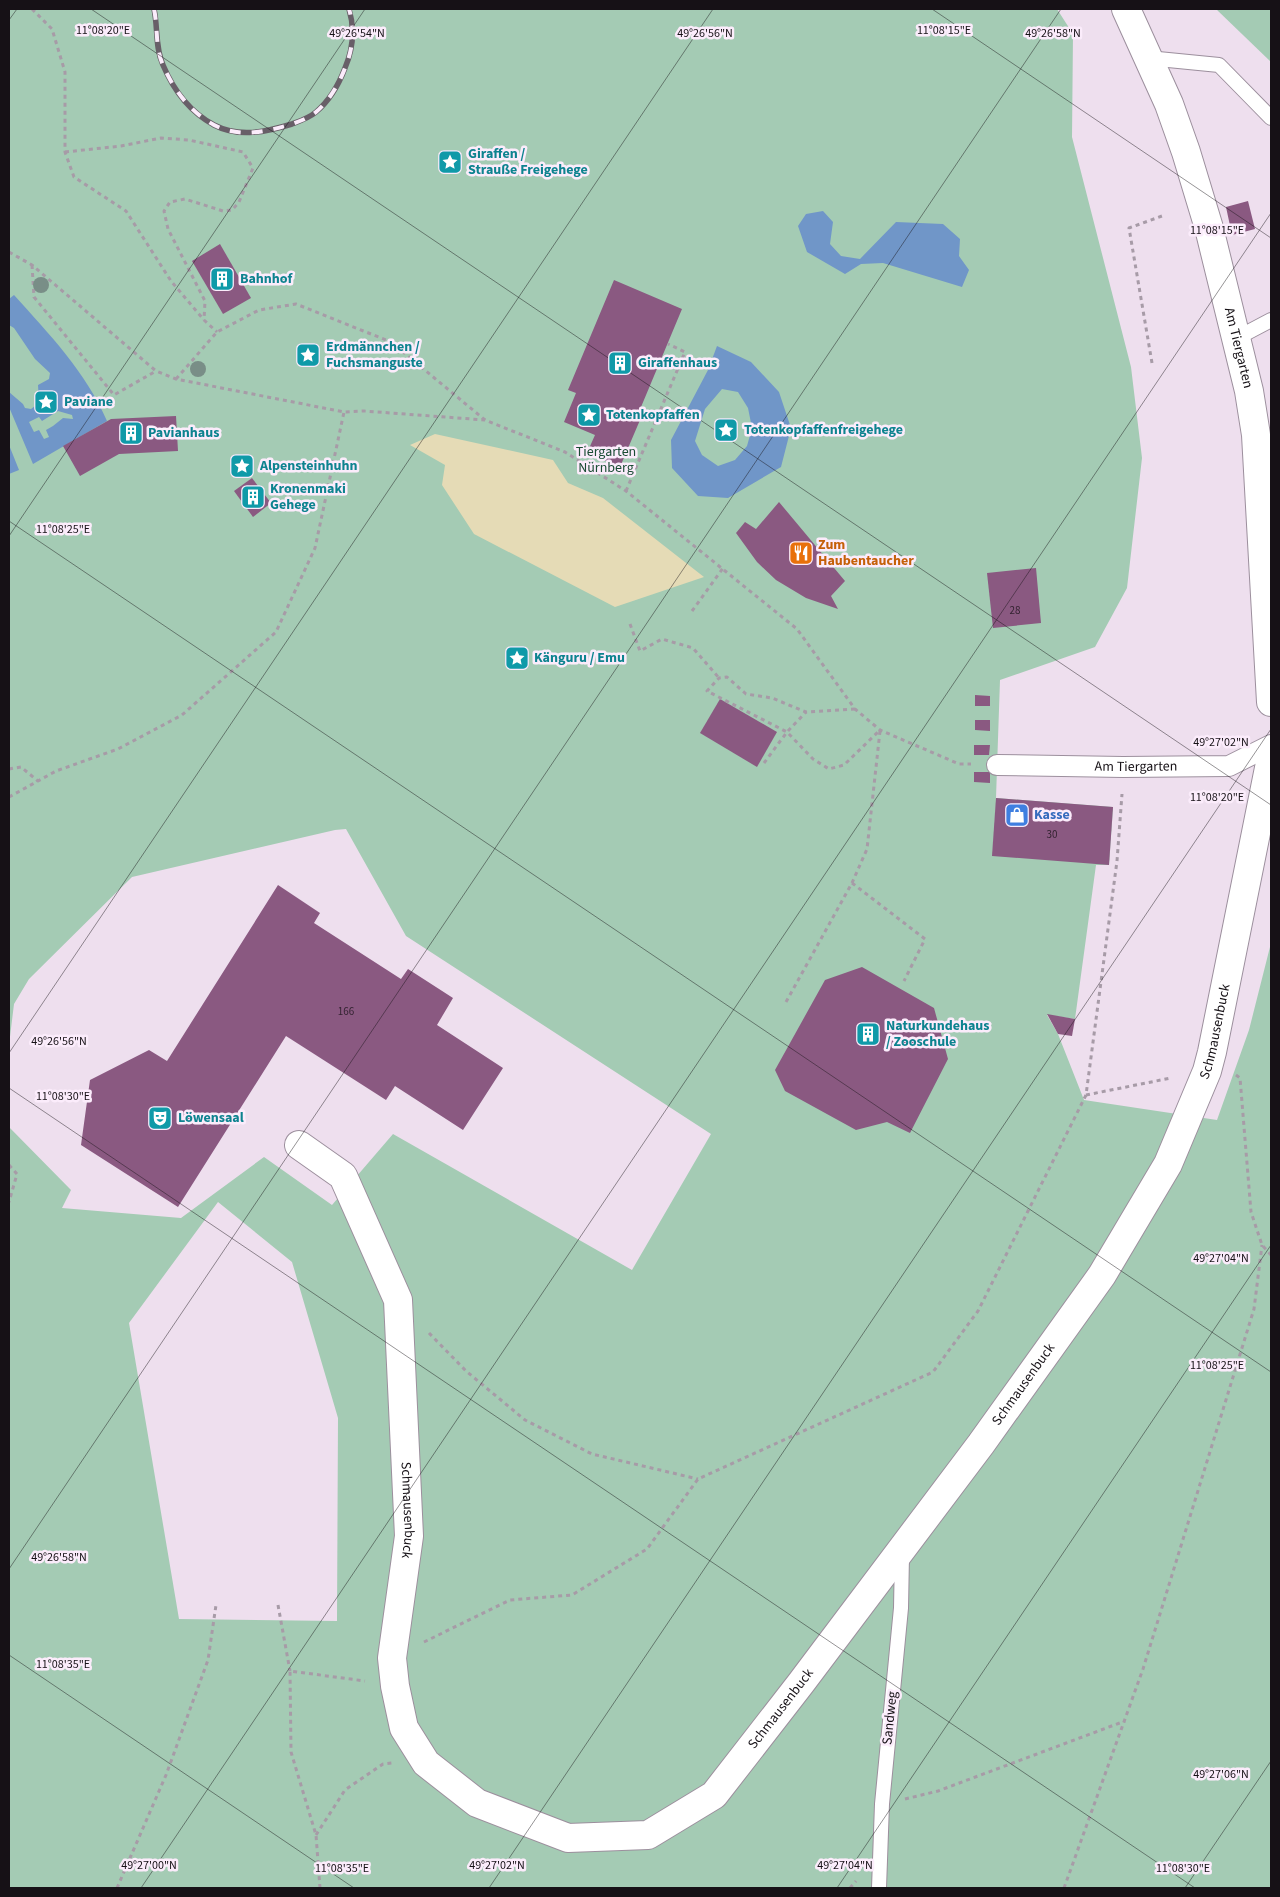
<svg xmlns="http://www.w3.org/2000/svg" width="1280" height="1897" font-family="'Source Sans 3',sans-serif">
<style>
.green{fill:#a4cbb4;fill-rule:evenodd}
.sand{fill:#e5dbb6}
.water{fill:#7096c8;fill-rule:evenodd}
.building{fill:#8a5981}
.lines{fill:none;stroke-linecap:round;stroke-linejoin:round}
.service-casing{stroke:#9c8f9d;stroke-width:16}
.pedestrian-casing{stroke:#9c8f9d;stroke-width:22}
.minor-casing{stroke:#9c8f9d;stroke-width:30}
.tertiary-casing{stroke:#9c8f9d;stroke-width:30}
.path{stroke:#a79ba7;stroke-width:3;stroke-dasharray:4 4;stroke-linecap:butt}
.service{stroke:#fff;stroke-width:14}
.pedestrian{stroke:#fff;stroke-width:20}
.minor{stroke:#fff;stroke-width:28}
.tertiary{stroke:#fff;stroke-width:28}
.rail-casing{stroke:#685f68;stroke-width:5.5}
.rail{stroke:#fbecfb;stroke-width:4;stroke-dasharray:11;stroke-linecap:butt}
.tree{fill:#798e87}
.ticks{fill:none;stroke:#161116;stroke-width:1;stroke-opacity:0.45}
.labels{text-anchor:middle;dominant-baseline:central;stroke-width:5;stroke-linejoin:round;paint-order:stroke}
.number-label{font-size:11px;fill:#332331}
.culture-label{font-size:14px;font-weight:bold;fill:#0d838f;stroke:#fbecfb;text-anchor:start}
.street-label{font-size:14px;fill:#161116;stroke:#fbecfb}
.park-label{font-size:14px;fill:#194c33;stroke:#fbecfb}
.food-label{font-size:14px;font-weight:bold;fill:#c56008;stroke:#fbecfb;text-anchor:start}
.shop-label{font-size:14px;font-weight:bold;fill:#366cbe;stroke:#fbecfb;text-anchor:start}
.ticks-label{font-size:12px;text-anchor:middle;fill:#161116;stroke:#fbecfb;stroke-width:5;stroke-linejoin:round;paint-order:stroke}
</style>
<rect width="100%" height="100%" fill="#eedfee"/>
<!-- green -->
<g class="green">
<path d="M9,9H1057L1073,34L1072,137L1131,367L1142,458L1127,588L1095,647L1000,680L996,798L1113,807L1109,865H1096L1075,1019L1047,1015L1058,1034L1084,1100L1217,1120L1249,1030L1271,943V1888H9V1127L71,1190L62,1208L181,1218L264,1157L332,1205L393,1134L632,1270L711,1134L406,936L346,829L335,830L132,877L29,979L14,1004L9,1045ZM218,1202L292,1262L338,1418L337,1621L179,1619L129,1323Z"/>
<polygon points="1216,9 1271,9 1271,62"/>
</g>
<!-- sand -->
<polygon class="sand" points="435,434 553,460 568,483 603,498 704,577 615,607 474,534 442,485 445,465 410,445"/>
<!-- water -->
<g class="water">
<polygon points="823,211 833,222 830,244 841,256 860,259 896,222 943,224 960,239 959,256 969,270 962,287 883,263 861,264 845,274 807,252 798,226 806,214"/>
<path d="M14,295C49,334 86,372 107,421L33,464L9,407V392L23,404L25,408L31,409L39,403L38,385L49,379L50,373L35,359L14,328L9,325V299ZM58,411L72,415L73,419L63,418L53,426L46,430L49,437L44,439L39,430L34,432L29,422L39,417L42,421Z"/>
<path d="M717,346L751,362L779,392L791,428L781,467L728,498L698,496L672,468L671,440L708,370ZM722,389L738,392L748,408L752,428L747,446L735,460L718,466L702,455L695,441L705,409Z"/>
<polygon points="9,445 19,470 9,474"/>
</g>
<!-- building -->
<g class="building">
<polygon points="1248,201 1255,229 1232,235 1226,207"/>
<polygon points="220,244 251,298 223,314 192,261"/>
<polygon points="614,280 682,309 636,419 640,420 620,467 587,453 595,435 564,422 576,393 568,390"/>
<polygon points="176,416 178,451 119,454 80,476 63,446 111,419"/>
<polygon points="252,478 271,503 253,517 234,491"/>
<polygon points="779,502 845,581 831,596 838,609 806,598 776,580 757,562 736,533 745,522 756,529"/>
<polygon points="1036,568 1041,623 993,628 987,573"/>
<polygon points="975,695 990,696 990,706 975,706"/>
<polygon points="720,699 777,732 757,767 700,733"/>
<polygon points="975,720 990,720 990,731 975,730"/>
<polygon points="974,745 990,745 989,755 974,755"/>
<polygon points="974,772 990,772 990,783 974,782"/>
<polygon points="996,798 1113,807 1109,865 992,856"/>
<polygon points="278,885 320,913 314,923 401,979 408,969 453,998 437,1025 503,1068 463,1130 395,1086 386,1100 286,1036 178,1207 81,1145 90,1080 149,1050 167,1061"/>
<polygon points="862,967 934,1008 948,1059 910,1133 887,1122 856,1130 785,1091 775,1070 825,980"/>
<polygon points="1047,1014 1075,1019 1072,1036 1058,1034"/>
</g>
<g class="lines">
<!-- service casing -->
<g class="service-casing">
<g id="service">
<polyline points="1148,58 1219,65 1271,118"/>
<polyline points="1237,338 1271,320"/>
<polyline points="879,1888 882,1804 901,1608 902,1555"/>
</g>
</g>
<!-- pedestrian casing -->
<g class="pedestrian-casing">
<g id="pedestrian">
<path id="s1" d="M997,765L1123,767L1229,766L1271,745"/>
</g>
</g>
<!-- minor casing -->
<g class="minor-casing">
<g id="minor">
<path id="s2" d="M299,1145L343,1176L398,1300L409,1536L392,1658L395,1686L404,1728L426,1763L477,1803L568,1838L648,1835L714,1795L801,1683L981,1444L1102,1275L1168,1164L1207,1071L1212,1052L1271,758"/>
</g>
</g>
<!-- tertiary casing -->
<g class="tertiary-casing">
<g id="tertiary">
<path id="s3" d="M1126,9L1169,104L1186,152L1209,228L1249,391L1256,435L1271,702"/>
</g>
</g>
<!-- path -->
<g class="path">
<polyline points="32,9 52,29 65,72 65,152 74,177 126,211 171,281 204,320 217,332"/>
<polyline points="65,152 121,146 161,138 189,140 243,152 253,168 239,202 232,210 223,211 185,199 170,202 164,211 168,229 205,301 204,320"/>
<polyline points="9,252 32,265 156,371 176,379 344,412 364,411 485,420 565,452 626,491 797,629 855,709 880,730 959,764 971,764"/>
<polyline points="32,265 34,297 114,395 156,371"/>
<polyline points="1152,363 1129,228 1162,216"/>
<polyline points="176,379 217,332 259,310 296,304 391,342 485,420"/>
<polyline points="626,491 685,352 668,344"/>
<polyline points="692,611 723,568"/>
<polyline points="630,624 640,651 662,639 693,648 719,678"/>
<polyline points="855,709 806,712 772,698 746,694 727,677 719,678 707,691 787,732 813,759 829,769 844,765 880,730"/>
<polyline points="764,763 787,732 806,712"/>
<polyline points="9,769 21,767 38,781"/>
<polyline points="9,797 56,771 118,749 182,715 276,632 315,548 344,412"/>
<polyline points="852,883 925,939 904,981"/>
<polyline points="786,1002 852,883 867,849 880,731"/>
<polyline points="1236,1075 1240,1078 1251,1212 1262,1245 1271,1255"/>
<polyline points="1086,1095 1171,1078"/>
<polyline points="9,1165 17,1174 9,1202"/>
<polyline points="429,1333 466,1371 525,1420 592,1454 698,1479"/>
<polyline points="278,1605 290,1671"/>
<polyline points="424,1642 510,1600 572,1595 647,1549 698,1479 933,1372 978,1311 1086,1095 1117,861 1122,794"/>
<polyline points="905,1799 938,1791 1125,1721"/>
<polyline points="316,1835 345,1790 383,1764 392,1763"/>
<polyline points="117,1888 166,1775 208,1660 216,1605"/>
<polyline points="320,1888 316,1835 291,1752 290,1671 365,1681"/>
<polyline points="850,1888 856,1881"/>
<polyline points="1064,1888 1143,1669 1254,1309 1262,1245"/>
</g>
<!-- service -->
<use href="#service" class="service"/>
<!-- pedestrian -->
<use href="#pedestrian" class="pedestrian"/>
<!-- minor -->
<use href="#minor" class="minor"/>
<!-- tertiary -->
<use href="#tertiary" class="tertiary"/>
<!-- rail casing -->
<g class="rail-casing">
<path id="rail" d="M154,9C158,27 155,48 163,65C173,89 190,112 214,125C239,138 266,132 292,124C300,121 309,118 316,112C329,101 339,84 345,68C353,49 355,29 349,9"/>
</g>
<!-- rail -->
<use href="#rail" class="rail"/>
</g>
<!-- trees -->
<g class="tree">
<circle cx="41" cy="285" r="8"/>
<circle cx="198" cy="369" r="8"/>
</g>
<!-- ticks -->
<path class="ticks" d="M91,9L1271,805M932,9L1271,238M9,20L17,9M9,521L1271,1372M9,536L365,9M9,1053L713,9M9,1088L1195,1888M9,1569L1061,9M9,1655L354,1888M141,1888L1271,213M489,1888L1271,729M837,1888L1271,1245M1185,1888L1271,1761"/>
<!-- icons -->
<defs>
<g id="sight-square" transform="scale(1.25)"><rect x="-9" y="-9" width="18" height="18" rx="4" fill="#0f9aa8" stroke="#fbecfb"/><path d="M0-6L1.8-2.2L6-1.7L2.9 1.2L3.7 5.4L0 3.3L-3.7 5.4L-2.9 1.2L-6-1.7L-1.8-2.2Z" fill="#fff"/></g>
<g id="building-square" transform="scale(1.25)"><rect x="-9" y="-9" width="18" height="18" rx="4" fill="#0f9aa8" stroke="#fbecfb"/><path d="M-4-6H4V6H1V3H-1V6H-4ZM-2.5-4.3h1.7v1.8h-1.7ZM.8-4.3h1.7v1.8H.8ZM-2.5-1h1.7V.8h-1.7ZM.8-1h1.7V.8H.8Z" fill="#fff"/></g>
<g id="restaurant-square" transform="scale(1.25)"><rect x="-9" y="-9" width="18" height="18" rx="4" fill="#e8710a" stroke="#fbecfb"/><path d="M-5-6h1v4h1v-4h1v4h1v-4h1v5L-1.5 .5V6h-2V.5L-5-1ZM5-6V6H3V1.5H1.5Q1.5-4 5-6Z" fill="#fff"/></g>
<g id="shop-square" transform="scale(1.25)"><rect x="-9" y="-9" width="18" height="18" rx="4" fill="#3f7fe0" stroke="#fbecfb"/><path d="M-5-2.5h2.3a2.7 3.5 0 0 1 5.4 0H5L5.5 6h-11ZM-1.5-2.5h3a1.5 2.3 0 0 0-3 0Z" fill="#fff"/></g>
<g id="theatre-square" transform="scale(1.25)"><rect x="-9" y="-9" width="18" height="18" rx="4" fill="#0f9aa8" stroke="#fbecfb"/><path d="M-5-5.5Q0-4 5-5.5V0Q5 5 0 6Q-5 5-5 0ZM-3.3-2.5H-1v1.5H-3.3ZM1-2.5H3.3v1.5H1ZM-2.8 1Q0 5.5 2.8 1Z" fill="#fff"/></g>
</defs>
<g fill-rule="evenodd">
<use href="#sight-square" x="450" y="162"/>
<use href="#building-square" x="222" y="279"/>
<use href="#sight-square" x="308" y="355"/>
<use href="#building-square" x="620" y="363"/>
<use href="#sight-square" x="46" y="402"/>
<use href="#sight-square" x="589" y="415"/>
<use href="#sight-square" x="726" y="430"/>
<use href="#building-square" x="131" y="433"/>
<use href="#sight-square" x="242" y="466"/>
<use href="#building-square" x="253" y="497"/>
<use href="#restaurant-square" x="801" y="553"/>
<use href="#sight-square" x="517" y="658"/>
<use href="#shop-square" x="1017" y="815"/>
<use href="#building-square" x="868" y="1034"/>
<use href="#theatre-square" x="160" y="1118"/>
</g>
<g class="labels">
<!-- number labels -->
<g class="number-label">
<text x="1015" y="610">28</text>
<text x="1052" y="834">30</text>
<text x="346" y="1011">166</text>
</g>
<!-- culture labels -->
<g class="culture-label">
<text x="468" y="154">Giraffen /<tspan x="468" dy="16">Strauße Freigehege</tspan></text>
<text x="240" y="279">Bahnhof</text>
<text x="326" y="347">Erdmännchen /<tspan x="326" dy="16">Fuchsmanguste</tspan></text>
<text x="638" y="363">Giraffenhaus</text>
<text x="64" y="402">Paviane</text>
<text x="606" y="415">Totenkopfaffen</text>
<text x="744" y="430">Totenkopfaffenfreigehege</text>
<text x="148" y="433">Pavianhaus</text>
<text x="260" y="466">Alpensteinhuhn</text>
<text x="270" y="489">Kronenmaki<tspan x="270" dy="16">Gehege</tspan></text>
<text x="534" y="658">Känguru / Emu</text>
<text x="886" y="1026">Naturkundehaus<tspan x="886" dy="16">/ Zooschule</tspan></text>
<text x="178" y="1118">Löwensaal</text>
</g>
<!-- street labels -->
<g class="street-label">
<text stroke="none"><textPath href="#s3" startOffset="358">Am Tiergarten</textPath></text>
<text stroke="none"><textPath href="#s1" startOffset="139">Am Tiergarten</textPath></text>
<text stroke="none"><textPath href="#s2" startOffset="1900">Schmausenbuck</textPath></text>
<text stroke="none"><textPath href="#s2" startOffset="1495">Schmausenbuck</textPath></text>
<text stroke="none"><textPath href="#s2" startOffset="400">Schmausenbuck</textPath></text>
<text stroke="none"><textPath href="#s2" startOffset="1090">Schmausenbuck</textPath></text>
<text transform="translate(890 1718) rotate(-84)">Sandweg</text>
</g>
<!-- park labels -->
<g class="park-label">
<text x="606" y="452">Tiergarten<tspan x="606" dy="16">Nürnberg</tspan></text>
</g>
<!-- food labels -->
<g class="food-label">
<text x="818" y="545">Zum<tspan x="818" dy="16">Haubentaucher</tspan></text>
</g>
<!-- shop labels -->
<g class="shop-label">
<text x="1034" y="815">Kasse</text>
</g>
</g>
<g class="ticks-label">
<text x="103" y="34">11°08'20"E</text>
<text x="944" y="34">11°08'15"E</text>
<text x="357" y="37">49°26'54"N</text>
<text x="705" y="37">49°26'56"N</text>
<text x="1053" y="37">49°26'58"N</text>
<text x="1217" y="234">11°08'15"E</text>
<text x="63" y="533">11°08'25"E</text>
<text x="1221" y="746">49°27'02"N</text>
<text x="1217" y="801">11°08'20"E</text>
<text x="59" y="1045">49°26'56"N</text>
<text x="63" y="1100">11°08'30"E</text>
<text x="1221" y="1262">49°27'04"N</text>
<text x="1217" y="1369">11°08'25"E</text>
<text x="59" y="1561">49°26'58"N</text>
<text x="63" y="1668">11°08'35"E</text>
<text x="1221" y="1778">49°27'06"N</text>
<text x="149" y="1869">49°27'00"N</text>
<text x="497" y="1869">49°27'02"N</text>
<text x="845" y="1869">49°27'04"N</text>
<text x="342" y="1872">11°08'35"E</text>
<text x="1183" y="1872">11°08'30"E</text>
</g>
<!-- border -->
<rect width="1280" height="1897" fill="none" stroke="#161116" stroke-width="20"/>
</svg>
